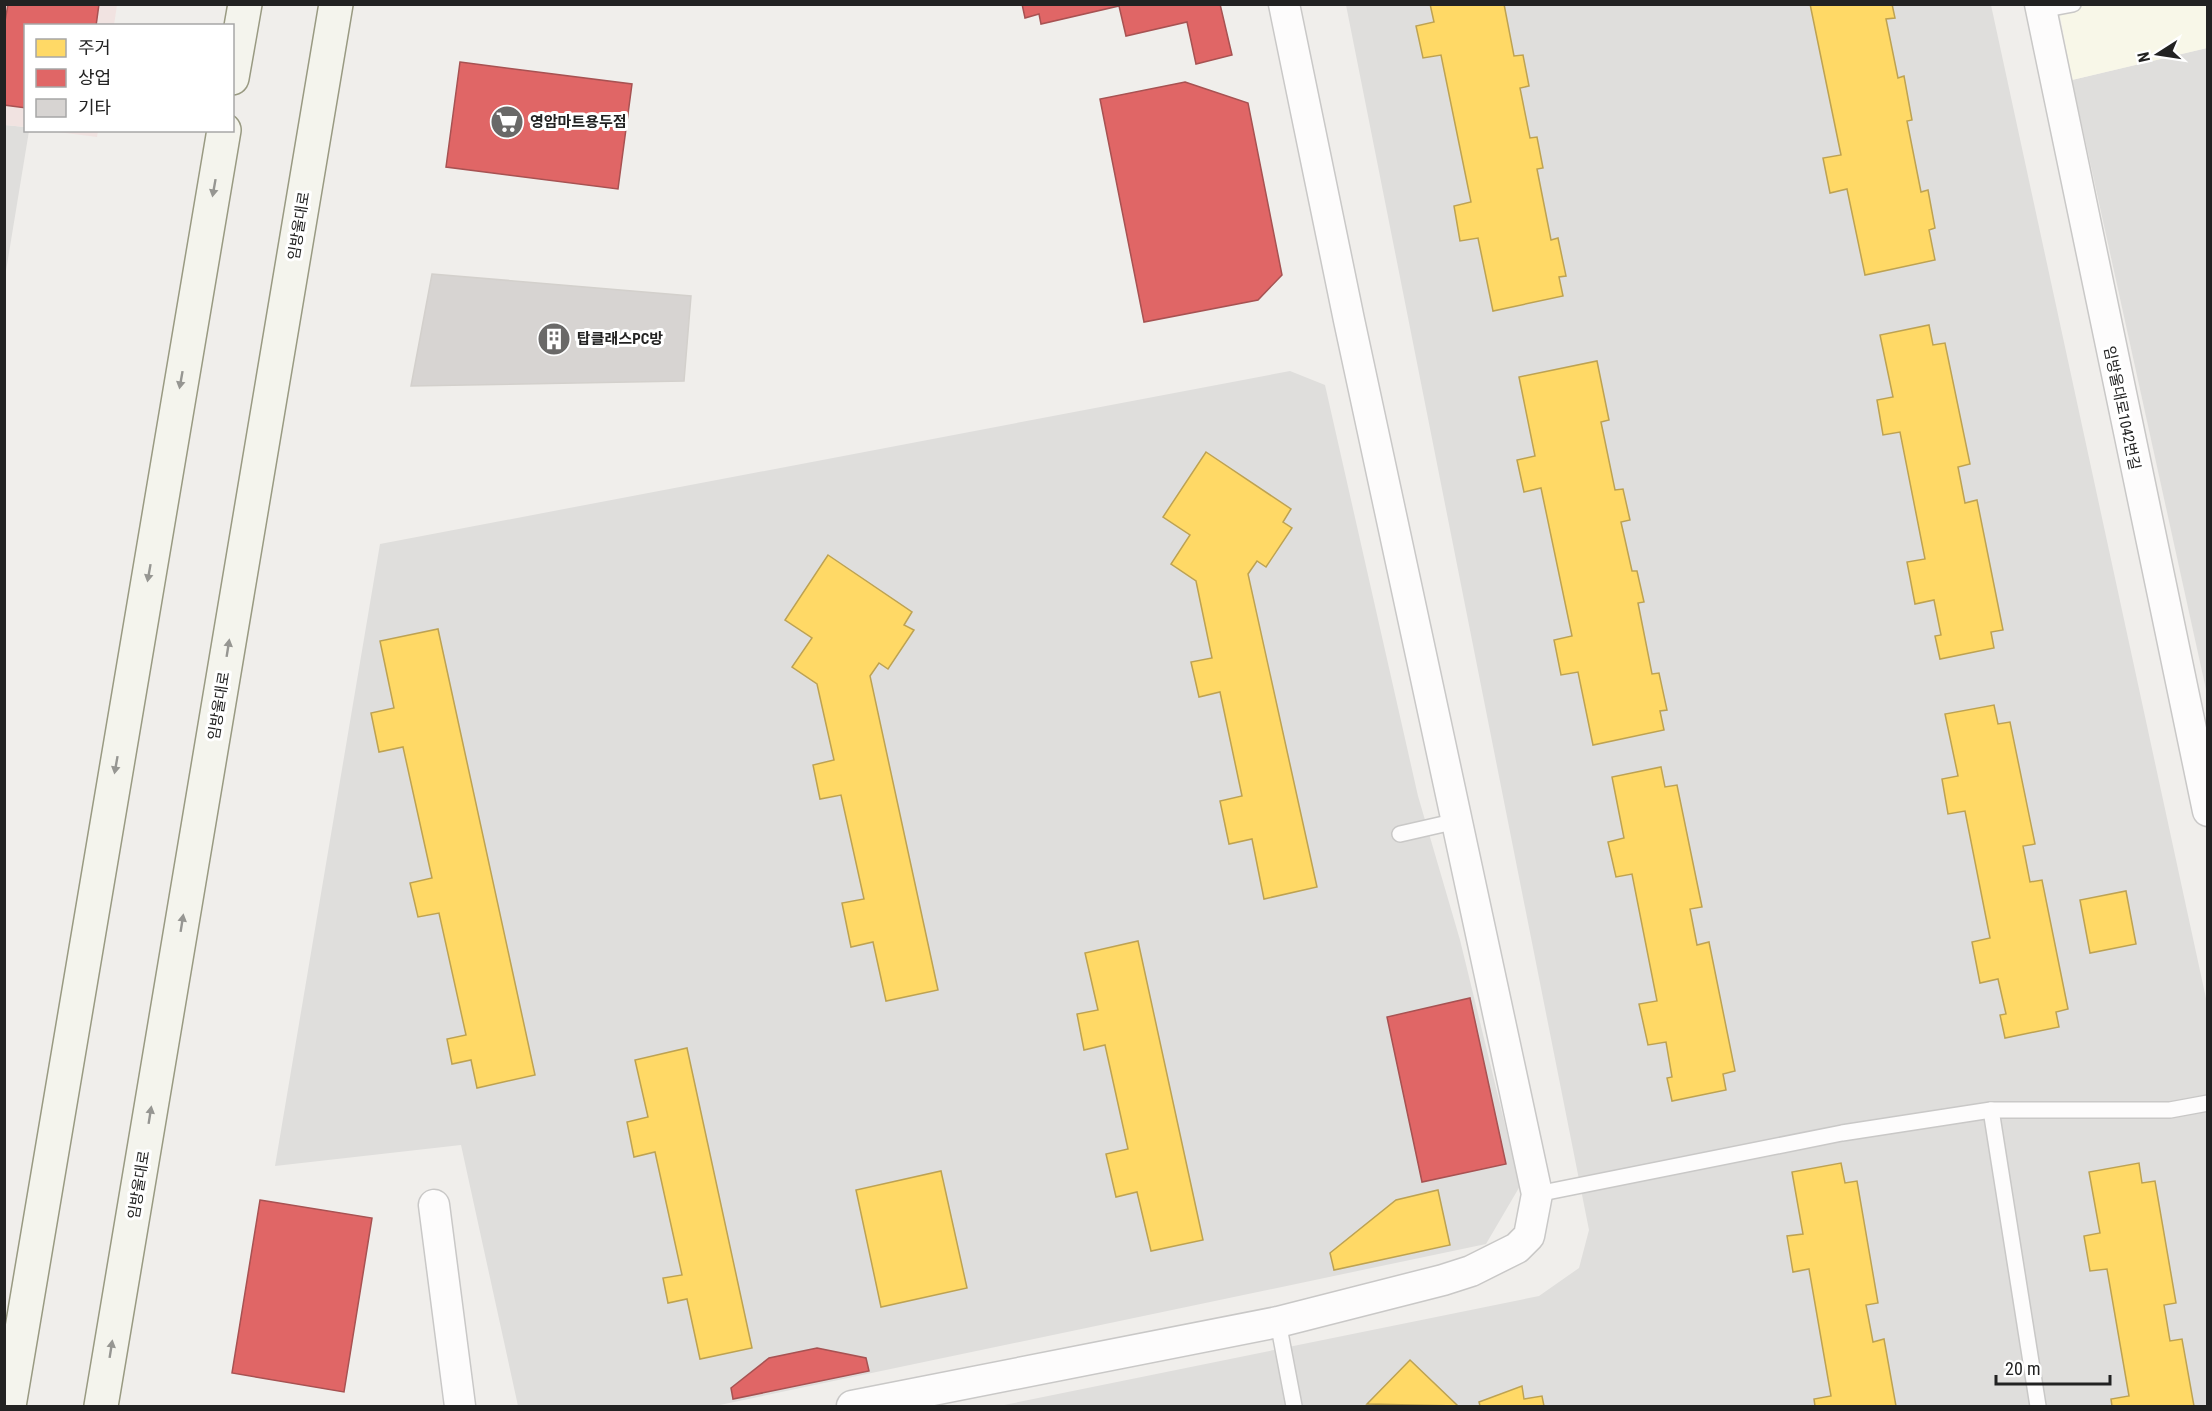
<svg xmlns="http://www.w3.org/2000/svg" width="2212" height="1411" font-family="'Roboto Condensed','Noto Sans KR',sans-serif">
<style>
.residential{fill:#dfdedc}
.commercial{fill:#f1e3e1}
.education{fill:#f8f7e8}
.homes{fill:#ffd966;stroke:#bda252;stroke-width:1.5}
.shops{fill:#e06666;stroke:#a75252;stroke-width:1.5}
.building{fill:#d7d4d2;stroke:#d3d0cc;stroke-width:1.5}
.lines{fill:none;stroke-linecap:round;stroke-linejoin:round}
.service-casing{stroke:#c9c8c7;stroke-width:18}
.minor-casing{stroke:#c9c8c7;stroke-width:33}
.secondary-casing{stroke:#999a82;stroke-width:36}
.service{stroke:#fdfcfc;stroke-width:15}
.minor{stroke:#fdfcfc;stroke-width:30}
.secondary{stroke:#f4f4ed;stroke-width:33}
.oneway{fill:#969692}
.labels{text-anchor:middle;dominant-baseline:central;stroke-width:6;stroke-linejoin:round;paint-order:stroke}
.poi-label{font-size:15px;font-weight:bold;fill:#222;stroke:#fff;text-anchor:start}
.street-label{font-size:15px;fill:#222;stroke:#fff}
</style>
<rect width="100%" height="100%" fill="#f0eeeb"/>
<!-- residential -->
<g class="residential">
<polygon points="1346,5 1991,5 2207,1003 2207,1406 999,1406 1539,1296 1579,1268 1589,1230"/>
<polygon points="2207,48 2207,694 2072,80"/>
<polygon points="5,125 25,127 26,130 29,131 5,277"/>
<polygon points="1290,371 1325,385 1418,796 1460,940 1520,1186 1486,1244 715,1406 518,1406 461,1145 275,1166 380,544"/>
</g>
<!-- commercial -->
<g class="commercial">
<polygon points="5,5 117,5 114,25 26,26 25,127 5,125"/>
<polygon points="50,131 98,131 97,137"/>
</g>
<!-- education -->
<polygon class="education" points="2058,5 2207,5 2207,48 2072,80"/>
<!-- homes -->
<g class="homes">
<polygon points="1430,4 1504,4 1514,56 1523,55 1529,86 1520,88 1530,138 1537,137 1543,168 1537,169 1551,240 1558,238 1566,276 1559,277 1563,296 1493,311 1478,238 1460,241 1454,206 1471,202 1441,55 1423,58 1416,26 1434,22"/>
<polygon points="1810,4 1892,4 1895,18 1886,19 1898,78 1904,76 1912,120 1907,121 1921,192 1928,190 1935,228 1929,230 1935,260 1865,275 1847,189 1830,193 1823,158 1841,155"/>
<polygon points="1929,325 1933,345 1945,343 1970,464 1958,467 1965,503 1977,500 2003,630 1991,632 1994,648 1940,659 1935,636 1941,635 1934,600 1915,604 1907,562 1925,559 1900,432 1883,435 1877,400 1893,397 1880,335"/>
<polygon points="1597,361 1609,420 1601,422 1615,490 1623,489 1630,520 1621,522 1632,571 1637,571 1644,602 1638,603 1652,674 1659,673 1667,710 1660,711 1664,730 1593,745 1578,672 1561,675 1554,640 1572,636 1541,488 1524,492 1517,460 1535,456 1519,377"/>
<polygon points="1206,452 1291,509 1283,522 1292,528 1266,567 1257,561 1248,574 1317,887 1264,899 1252,839 1229,844 1220,801 1242,796 1220,692 1199,697 1191,662 1212,658 1196,581 1171,564 1190,535 1163,517"/>
<polygon points="828,555 912,612 904,625 914,630 888,669 879,663 870,676 938,990 886,1001 873,942 851,947 842,903 864,899 841,795 820,799 813,765 834,760 817,684 792,667 812,638 785,620"/>
<polygon points="438,629 535,1075 477,1088 471,1060 452,1064 447,1039 466,1035 439,913 418,917 410,883 432,878 403,747 379,752 371,713 394,708 380,641"/>
<polygon points="1994,705 1998,724 2010,722 2035,844 2023,846 2030,882 2042,880 2068,1009 2056,1012 2059,1027 2005,1038 2000,1015 2006,1014 1998,979 1980,983 1972,942 1990,938 1965,811 1948,814 1942,779 1958,776 1945,714"/>
<polygon points="1661,767 1665,787 1677,785 1702,907 1690,909 1697,945 1709,942 1735,1071 1723,1074 1726,1090 1672,1101 1667,1078 1672,1077 1666,1042 1648,1045 1639,1004 1657,1001 1632,874 1616,877 1608,842 1624,838 1612,777"/>
<polygon points="2126,891 2136,944 2090,953 2080,900"/>
<polygon points="1138,941 1203,1240 1151,1251 1137,1192 1116,1197 1106,1154 1128,1149 1105,1045 1084,1050 1077,1014 1098,1010 1085,953"/>
<polygon points="687,1048 752,1348 700,1359 687,1299 668,1303 663,1278 682,1275 655,1152 634,1157 627,1122 648,1117 635,1060"/>
<polygon points="1841,1163 1845,1183 1857,1181 1878,1303 1866,1305 1873,1342 1884,1339 1896,1406 1815,1406 1814,1399 1831,1396 1809,1269 1793,1272 1787,1236 1803,1234 1792,1172"/>
<polygon points="2139,1163 2142,1183 2155,1181 2176,1303 2164,1305 2170,1341 2182,1339 2194,1406 2112,1406 2111,1399 2129,1396 2107,1269 2090,1271 2084,1236 2100,1233 2089,1172"/>
<polygon points="941,1171 967,1288 881,1307 856,1190"/>
<polygon points="1438,1190 1450,1245 1334,1270 1330,1253 1396,1200"/>
<polygon points="1410,1360 1458,1406 1367,1404"/>
<polygon points="1522,1386 1524,1399 1542,1396 1544,1406 1480,1406 1479,1402"/>
</g>
<!-- shops -->
<g class="shops">
<polygon points="8,4 99,4 96,26 26,26 26,108 4,105 4,27"/>
<polygon points="1022,4 1220,4 1232,55 1196,64 1187,22 1126,36 1119,6 1041,24 1039,14 1025,18"/>
<polygon points="460,62 632,84 618,189 446,167"/>
<polygon points="1185,82 1248,103 1282,275 1258,300 1144,322 1100,99"/>
<polygon points="1470,998 1506,1164 1422,1182 1387,1017"/>
<polygon points="260,1200 372,1218 344,1392 232,1373"/>
<polygon points="817,1348 866,1358 869,1371 733,1399 731,1388 769,1358"/>
</g>
<!-- building -->
<polygon class="building" points="432,274 691,296 684,381 411,386"/>
<g class="lines">
<!-- service casing -->
<g class="service-casing">
<g id="service">
<polyline points="2041,10 2073,4"/>
<polyline points="1400,834 1457,821"/>
<polyline points="1991,1110 2038,1406"/>
<polyline points="1537,1194 1842,1133 1991,1110 2170,1110 2208,1103"/>
<polyline points="1278,1322 1294,1406"/>
</g>
</g>
<!-- minor casing -->
<g class="minor-casing">
<g id="minor">
<polyline points="2040,4 2208,811"/>
<polyline points="434,1205 460,1406"/>
<polyline points="852,1406 1278,1322 1443,1280 1471,1271 1517,1248 1529,1236 1537,1194 1349,320 1284,4"/>
</g>
</g>
<!-- secondary casing -->
<g class="secondary-casing">
<g id="secondary">
<polyline points="232,78 245,4"/>
<polyline points="9,1406 224,130"/>
<polyline points="101,1406 336,4"/>
</g>
</g>
<!-- service -->
<use href="#service" class="service"/>
<!-- minor -->
<use href="#minor" class="minor"/>
<!-- secondary -->
<use href="#secondary" class="secondary"/>
</g>
<!-- one-way arrows -->
<defs><path id="oneway-solid" d="M-6-.8H1V-3.2L6.5 0L1 3.2V.8H-6Z" transform="scale(1.5)"/></defs>
<g class="oneway">
<use href="#oneway-solid" transform="translate(214 188) rotate(100)"/>
<use href="#oneway-solid" transform="translate(181 380) rotate(100)"/>
<use href="#oneway-solid" transform="translate(149 573) rotate(100)"/>
<use href="#oneway-solid" transform="translate(228 648) rotate(-81)"/>
<use href="#oneway-solid" transform="translate(116 765) rotate(100)"/>
<use href="#oneway-solid" transform="translate(182 923) rotate(-81)"/>
<use href="#oneway-solid" transform="translate(150 1115) rotate(-81)"/>
<use href="#oneway-solid" transform="translate(111 1349) rotate(-81)"/>
</g>
<!-- icons -->
<defs>
<g id="supermarket-disc" transform="scale(1.725)"><circle r="9.5" fill="#6a6968" stroke="#fff"/><path d="M-6-5.5h2.5l.6 2H6L4.5 2H-2.5L-4.4-4H-6ZM-1.5 3.2a1.3 1.3 0 1 0 .1 0ZM3 3.2a1.3 1.3 0 1 0 .1 0Z" fill="#fff"/></g>
<g id="building-disc" transform="scale(1.725)"><circle r="9.5" fill="#6a6968" stroke="#fff"/><path d="M-4-6H4V6H1V3H-1V6H-4ZM-2.5-4.3h1.7v1.8h-1.7ZM.8-4.3h1.7v1.8H.8ZM-2.5-1h1.7V.8h-1.7ZM.8-1h1.7V.8H.8Z" fill="#fff"/></g>
</defs>
<g fill-rule="evenodd">
<use href="#supermarket-disc" x="507" y="122"/>
<use href="#building-disc" x="554" y="339"/>
</g>
<g class="labels">
<!-- poi labels -->
<g class="poi-label">
<text x="530" y="122">영암마트용두점</text>
<text x="577" y="339">탑클래스PC방</text>
</g>
<!-- street labels -->
<g class="street-label">
<text transform="translate(299 226) rotate(-81)">임방울대로</text>
<text transform="translate(2122 408) rotate(78)">임방울대로1042번길</text>
<text transform="translate(219 706) rotate(-81)">임방울대로</text>
<text transform="translate(139 1185) rotate(-81)">임방울대로</text>
</g>
</g>
<!-- border -->
<rect width="2212" height="1411" fill="none" stroke="#222222" stroke-width="12"/>
<!-- legend -->
<rect x="24" y="24" width="210" height="108" fill="#ffffff" stroke="#a7a7a7" stroke-width="1.5"/>
<rect x="36" y="39" width="30" height="18" fill="#ffd966" stroke="#a7a7a7" stroke-width="1.5"/>
<text x="78" y="54" font-size="18" fill="#222222">주거</text>
<rect x="36" y="69" width="30" height="18" fill="#e06666" stroke="#a7a7a7" stroke-width="1.5"/>
<text x="78" y="84" font-size="18" fill="#222222">상업</text>
<rect x="36" y="99" width="30" height="18" fill="#d7d4d2" stroke="#a7a7a7" stroke-width="1.5"/>
<text x="78" y="114" font-size="18" fill="#222222">기타</text>
<!-- north arrow -->
<g transform="translate(2158 54) rotate(258)" stroke="#ffffff" stroke-width="4.5" paint-order="stroke">
<path d="M0-4.5L10 22L0 15L-10 22Z" fill="#222222"/>
<text y="-9" font-size="16" font-weight="bold" text-anchor="middle" fill="#222222">N</text>
</g>
<!-- scale -->
<path d="M1996 1375v9h114v-9" fill="none" stroke="#222222" stroke-width="3"/>
<text x="2005" y="1375" font-size="18" fill="#222222" stroke="#ffffff" stroke-width="4.5" paint-order="stroke">20 m</text>
</svg>
